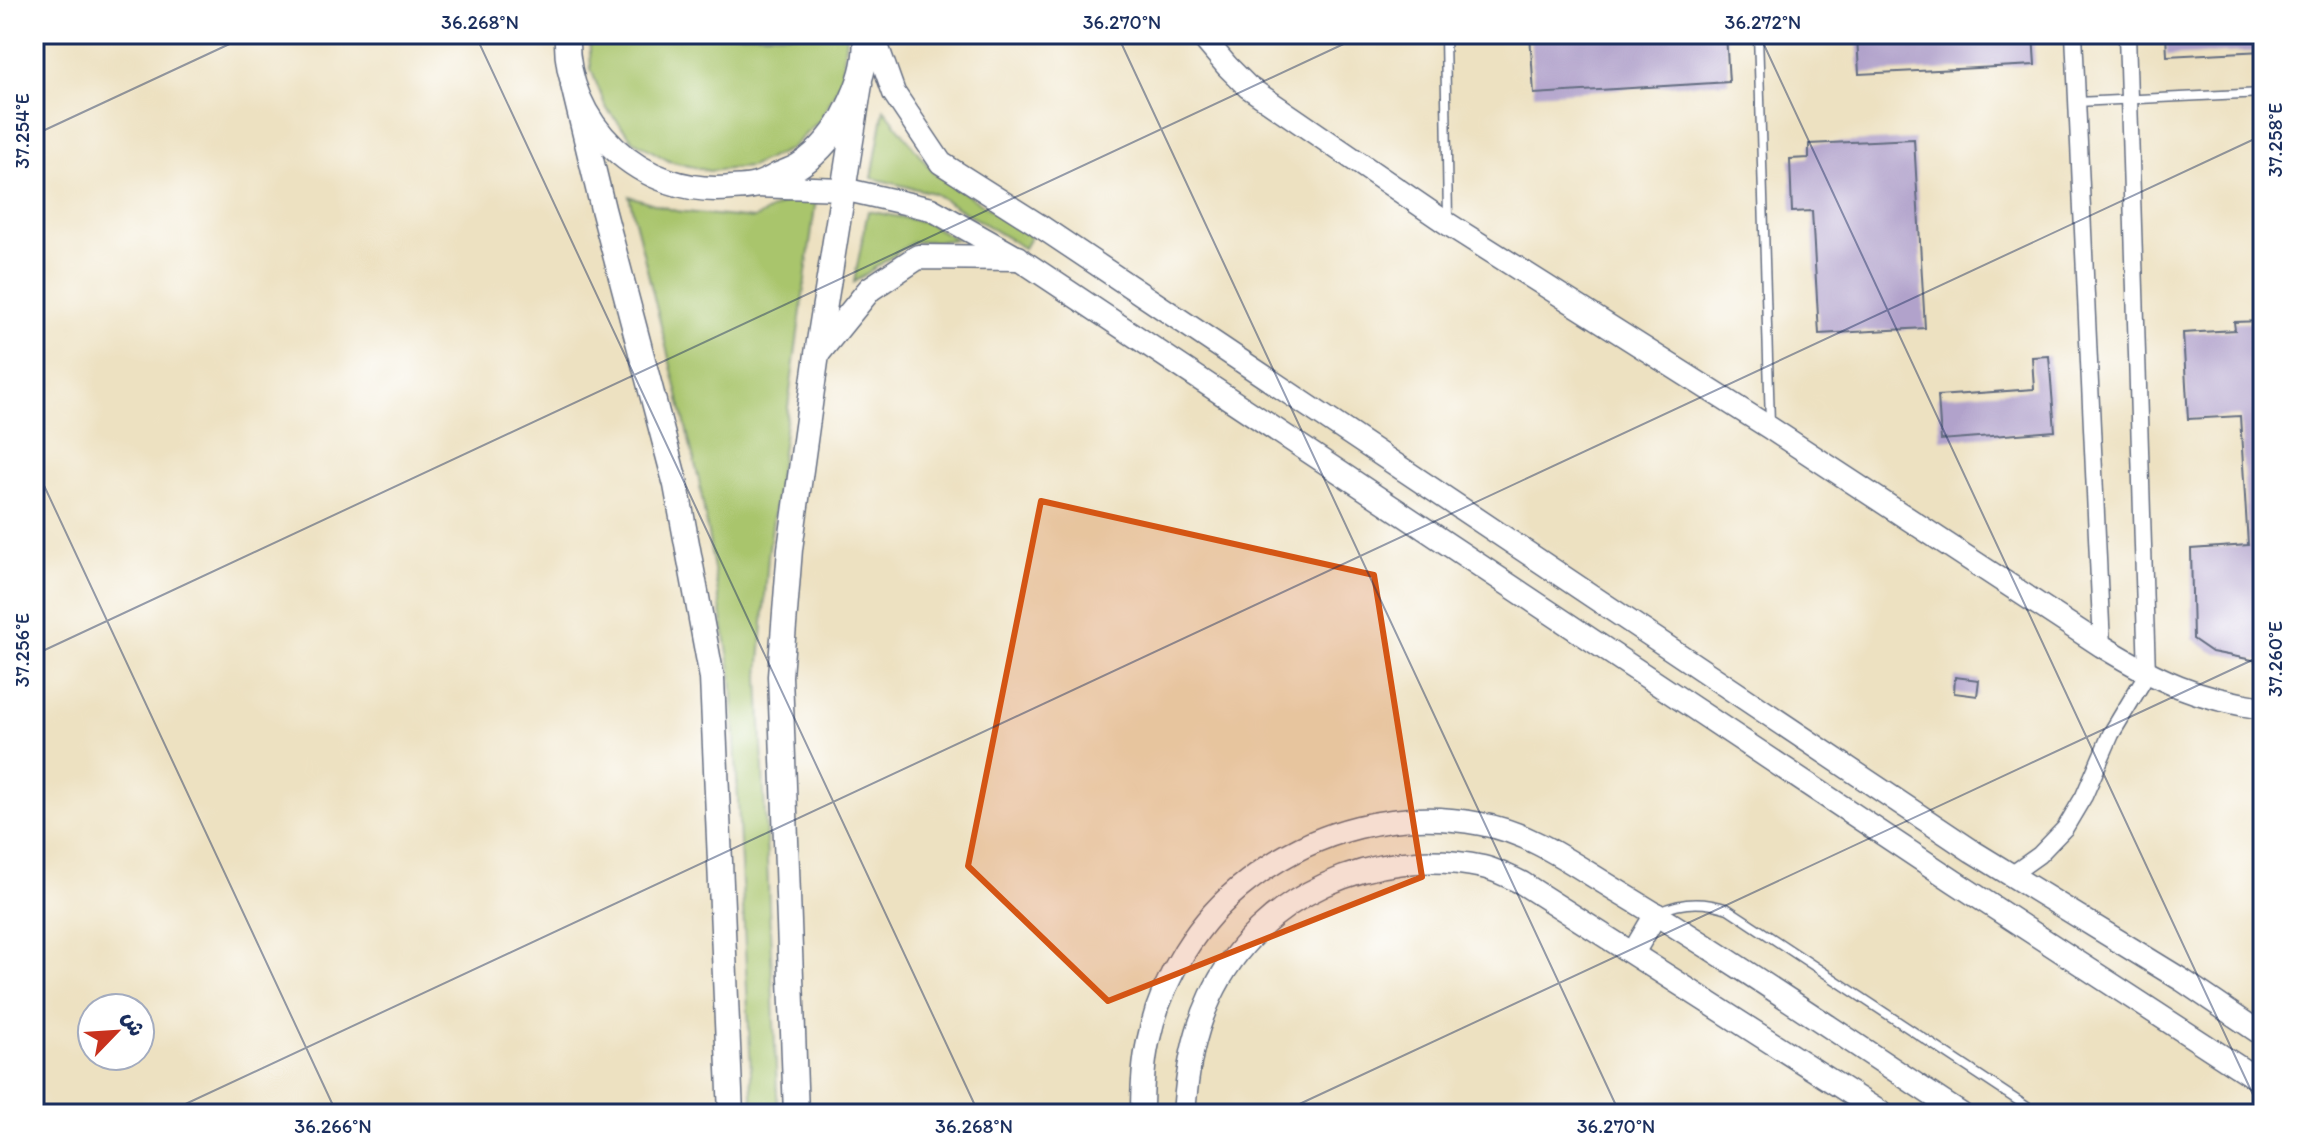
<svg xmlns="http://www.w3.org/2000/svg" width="2297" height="1148" font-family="Itim,'Playpen Sans Arabic',sans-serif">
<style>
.green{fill:#a9c56c;stroke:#627a65;stroke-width:2}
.building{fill:#b1a2cb}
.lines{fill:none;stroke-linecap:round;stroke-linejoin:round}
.lane-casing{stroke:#646d81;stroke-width:11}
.street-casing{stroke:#646d81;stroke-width:19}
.secondary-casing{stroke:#646d81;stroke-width:25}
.primary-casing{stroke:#646d81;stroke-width:27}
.lane{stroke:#fff;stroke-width:8}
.street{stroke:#fff;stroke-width:16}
.secondary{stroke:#fff;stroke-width:22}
.primary{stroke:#fff;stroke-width:24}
.marked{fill:#d45514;fill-opacity:0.2;stroke:#d45514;stroke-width:6;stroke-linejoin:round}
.ticks{fill:none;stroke:#1b2f5e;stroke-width:2;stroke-opacity:0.45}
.neatline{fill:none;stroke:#1b2f5e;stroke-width:3}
.ticks-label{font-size:20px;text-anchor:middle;fill:#1b2f5e}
</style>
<rect width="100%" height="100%" fill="#fff"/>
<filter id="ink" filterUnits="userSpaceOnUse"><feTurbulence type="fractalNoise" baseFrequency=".0125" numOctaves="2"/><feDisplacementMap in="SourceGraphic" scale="16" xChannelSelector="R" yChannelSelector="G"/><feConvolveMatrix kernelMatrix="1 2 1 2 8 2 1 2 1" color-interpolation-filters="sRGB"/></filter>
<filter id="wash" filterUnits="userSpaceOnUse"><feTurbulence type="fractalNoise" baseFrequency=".006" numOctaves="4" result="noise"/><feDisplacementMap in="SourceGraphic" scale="32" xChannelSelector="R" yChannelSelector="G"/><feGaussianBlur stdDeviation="1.8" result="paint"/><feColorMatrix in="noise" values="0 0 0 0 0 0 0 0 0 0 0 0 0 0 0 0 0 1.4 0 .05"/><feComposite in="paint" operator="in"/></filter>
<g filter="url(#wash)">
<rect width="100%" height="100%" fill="#ede1c1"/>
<!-- green -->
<g class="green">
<polygon points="589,34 846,34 846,37 841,80 821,119 790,149 750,167 709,171 669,161 633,140 606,108 591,69"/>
<polygon points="884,109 934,173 1031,236 1024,248 933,193 872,178"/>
<polygon points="818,184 768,556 759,677 778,1114 753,1114 732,677 699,480 629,196 676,211 754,219"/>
<polygon points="868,211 925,222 957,240 913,242 854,282"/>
</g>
<g id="blocks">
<!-- building -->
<g class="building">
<polygon points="1530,34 1726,34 1729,82 1534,94"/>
<polygon points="1857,34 1909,34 1909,37 1954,34 2033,34 2035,65 1859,74"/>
<polygon points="2166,34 2263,34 2263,51 2167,56"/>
<polygon points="1914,139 1925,328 1819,334 1812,211 1792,212 1790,159 1809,158 1809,144"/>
<polygon points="2263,321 2263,662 2212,652 2193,639 2191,549 2248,545 2240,416 2188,419 2183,333 2235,330 2234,322"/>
<polygon points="2049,356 2055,431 1941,440 1938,396 2034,389 2032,357"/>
<polygon points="1955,677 1979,680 1977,696 1954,693"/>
</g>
</g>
</g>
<g filter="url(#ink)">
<use href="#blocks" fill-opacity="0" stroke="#646d81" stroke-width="2"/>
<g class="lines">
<!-- lane casing -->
<g class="lane-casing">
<g id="lane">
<polyline points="1445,34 1448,220"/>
<polyline points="1758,34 1770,423"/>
<polyline points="2077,102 2263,93"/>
<path d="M1659,912C1682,901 1704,901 1728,909L2038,1114"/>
</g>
</g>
<!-- street casing -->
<g class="street-casing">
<g id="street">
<polyline points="2074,34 2102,646"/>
<polyline points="2011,875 2039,855 2065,828 2084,796 2111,734 2147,674 2127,34"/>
</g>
</g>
<!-- secondary casing -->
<g class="secondary-casing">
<g id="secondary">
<polyline points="873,34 894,93 941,163 1037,224 1972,851 2182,980 2263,1035"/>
<path d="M1200,34L1227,66L1248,87L1448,224L1770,428L2102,646C2159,681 2196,698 2263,708"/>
<polyline points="755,186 843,189 931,209 1018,258 1955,882 2263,1083"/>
<polyline points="1633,953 1656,914"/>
<path d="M1142,1114C1142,1090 1143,1065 1148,1042C1161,979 1198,919 1248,881C1315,829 1398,808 1481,824C1533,833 1577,867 1621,893C1737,963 1848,1040 1961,1114"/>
<path d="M1184,1114C1187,1072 1193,1034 1211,996C1258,895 1376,844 1483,867C1496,870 1510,877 1522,883L1883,1114"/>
</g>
</g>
<!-- primary casing -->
<g class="primary-casing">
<g id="primary">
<path d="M567,34C563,124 642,198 732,188C739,187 748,188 756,185C763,183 771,179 778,175C785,172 794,169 800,165C819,153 838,130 847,110C859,86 868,61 865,34"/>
<polyline points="573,85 603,209 676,485 712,678 731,1114"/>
<polyline points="818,353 870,289 918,257 1018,258"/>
<polyline points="796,1114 780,676 790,549 817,354 860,84"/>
</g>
</g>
<!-- lane -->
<use href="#lane" class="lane"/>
<!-- street -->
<use href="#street" class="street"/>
<!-- secondary -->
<use href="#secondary" class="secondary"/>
<!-- primary -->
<use href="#primary" class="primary"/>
</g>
</g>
<!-- marked area -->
<path class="marked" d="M1041,501L1374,575L1422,877L1108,1001L968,866Z"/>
<!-- ticks -->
<path class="ticks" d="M475,34L979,1114M1117,34L1620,1114M1759,34L2262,1114M34,135L251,34M34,464L337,1114M34,655L1365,34M164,1114L2263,135M1278,1114L2263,655"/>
<!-- margin -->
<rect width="2297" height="1148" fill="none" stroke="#fff" stroke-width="88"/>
<!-- north arrow -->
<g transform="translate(116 1032) rotate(65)"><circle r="38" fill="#ffffff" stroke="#a4acbf" stroke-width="2"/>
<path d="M0-6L14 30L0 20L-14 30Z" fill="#c8321e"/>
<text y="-12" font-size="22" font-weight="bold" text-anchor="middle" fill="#1b2f5e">ش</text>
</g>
<rect x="44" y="44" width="2209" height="1060" class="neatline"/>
<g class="ticks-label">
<text x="480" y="29">36.268°N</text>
<text x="1122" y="29">36.270°N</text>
<text x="1763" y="29">36.272°N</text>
<text transform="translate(22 131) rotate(-90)" y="7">37.254°E</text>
<text transform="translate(2275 140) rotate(-90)" y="7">37.258°E</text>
<text transform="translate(22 650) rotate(-90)" y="7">37.256°E</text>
<text transform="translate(2275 659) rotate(-90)" y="7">37.260°E</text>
<text x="333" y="1133">36.266°N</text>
<text x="974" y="1133">36.268°N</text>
<text x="1616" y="1133">36.270°N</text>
</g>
</svg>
